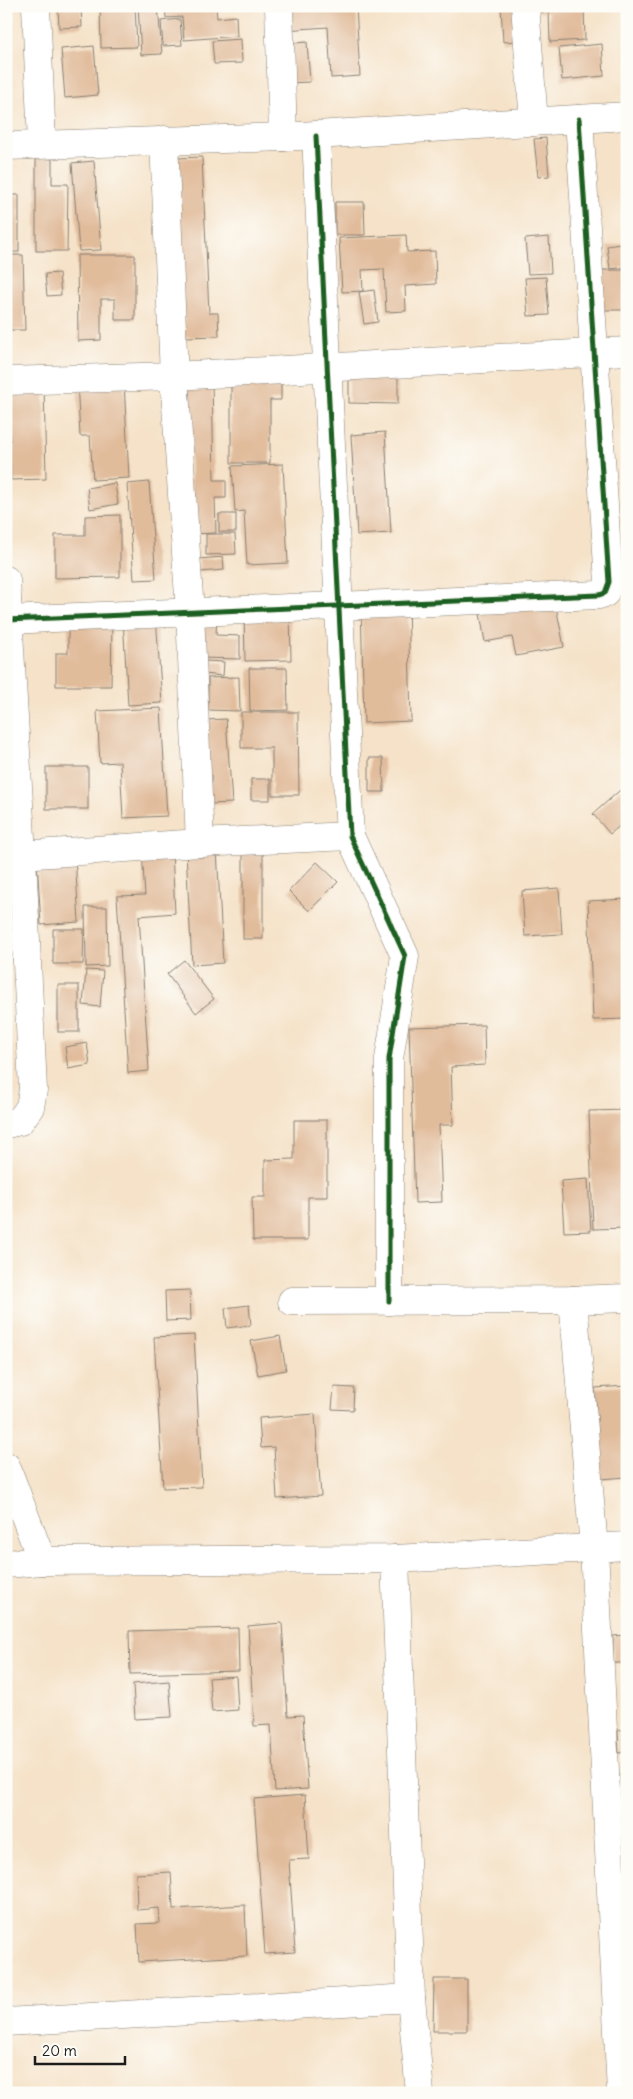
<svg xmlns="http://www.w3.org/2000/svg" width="633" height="2099" font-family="Delius,sans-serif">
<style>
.building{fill:#e1bc9b}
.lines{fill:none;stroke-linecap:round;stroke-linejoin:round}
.minor-casing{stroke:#887f72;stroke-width:29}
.minor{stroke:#fff;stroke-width:28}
.cycleway-casing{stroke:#fdfcf7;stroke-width:8}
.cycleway{stroke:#1b5e20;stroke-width:5}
</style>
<rect width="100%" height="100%" fill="#fdfcf7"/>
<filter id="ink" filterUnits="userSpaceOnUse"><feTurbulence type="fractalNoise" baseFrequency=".02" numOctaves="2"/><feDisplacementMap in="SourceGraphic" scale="10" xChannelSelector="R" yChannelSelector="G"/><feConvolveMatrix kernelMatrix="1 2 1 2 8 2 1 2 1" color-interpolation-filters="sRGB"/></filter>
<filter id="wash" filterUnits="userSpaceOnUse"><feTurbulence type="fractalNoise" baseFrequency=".0096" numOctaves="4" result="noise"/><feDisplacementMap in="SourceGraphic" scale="20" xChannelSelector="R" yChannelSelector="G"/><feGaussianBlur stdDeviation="1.12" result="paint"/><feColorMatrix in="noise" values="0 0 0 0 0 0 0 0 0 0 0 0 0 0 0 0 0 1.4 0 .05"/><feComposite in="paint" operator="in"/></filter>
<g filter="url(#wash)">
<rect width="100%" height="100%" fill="#f5e2c8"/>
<g id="blocks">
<!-- building -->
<g class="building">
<polygon points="81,6 82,27 59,28 58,7"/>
<polygon points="100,6 135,6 137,47 101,48"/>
<polygon points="138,6 158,6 162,54 141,55"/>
<polygon points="165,6 216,6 217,18 236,16 237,36 184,40 182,17 166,18"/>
<polygon points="283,6 356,6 360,76 331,78 328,27 284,30"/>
<polygon points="501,6 584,6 585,40 550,42 549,12 528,13 529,40 503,42"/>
<polygon points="180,19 182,45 163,46 161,21"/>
<polygon points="241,39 242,63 214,64 212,41"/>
<polygon points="307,42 310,82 287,83 284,44"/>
<polygon points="602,44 604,76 562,80 559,48"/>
<polygon points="94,46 98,95 65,98 61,49"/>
<polygon points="546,138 549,176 538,177 534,139"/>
<polygon points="202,157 209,313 218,313 219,336 185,337 177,158"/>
<polygon points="36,158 52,159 52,184 68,184 67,251 36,251"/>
<polygon points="94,161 101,250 79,251 72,163"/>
<rect x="6" y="195" width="13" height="57"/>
<polygon points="335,202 364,202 365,235 335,235"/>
<polygon points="406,235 407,252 435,251 436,284 405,286 406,311 386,312 384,269 362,270 363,291 342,292 339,238"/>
<polygon points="549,237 551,273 528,274 525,239"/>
<polygon points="627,243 627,267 610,269 607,246"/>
<polygon points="6,255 23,255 25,330 6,330"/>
<polygon points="77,255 135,255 135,320 115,320 115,299 101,299 101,340 78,341"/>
<polygon points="599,270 627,270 627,310 600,310"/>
<polygon points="59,273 61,295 47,296 45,274"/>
<polygon points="546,277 549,315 528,316 525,278"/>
<polygon points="374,290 378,322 364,324 359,292"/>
<polygon points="349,369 398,369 398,404 349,403"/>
<polygon points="231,376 281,376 281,400 270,400 270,463 231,463"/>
<polygon points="189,380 212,380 214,480 226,480 226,498 215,498 216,533 192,534"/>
<polygon points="77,381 124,382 129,478 93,480 90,436 80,436"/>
<polygon points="9,384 44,384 46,479 11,480"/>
<polygon points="385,432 391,533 357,535 351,435"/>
<polygon points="283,464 288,563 247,565 244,511 235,512 232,466"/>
<polygon points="149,482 156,579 134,580 127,484"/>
<polygon points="115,483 118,504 90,509 87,488"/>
<rect x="219" y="514" width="17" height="18"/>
<polygon points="120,515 120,577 55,578 55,535 85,535 85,516"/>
<polygon points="206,534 235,534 236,554 206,555"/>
<polygon points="223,557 224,570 200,572 199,559"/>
<polygon points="555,601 564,647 516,656 512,637 485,642 478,602"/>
<polygon points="408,603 411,721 364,723 361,604"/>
<polygon points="290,610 291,660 245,661 244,611"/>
<polygon points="201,614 217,615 216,635 240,636 240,659 199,658"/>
<polygon points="156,616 162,703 128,705 123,618"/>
<polygon points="68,621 112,622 111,686 56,686 56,653 68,653"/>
<polygon points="205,661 224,662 223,676 204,674"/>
<polygon points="249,668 287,668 288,710 250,711"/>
<polygon points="239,677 240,711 208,710 208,678"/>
<polygon points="161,708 167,816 123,818 120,762 100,763 97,711"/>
<polygon points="241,712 298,712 299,795 272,795 272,748 241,748"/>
<polygon points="226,719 232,803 211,804 205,720"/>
<polygon points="369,758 383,758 384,792 369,792"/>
<rect x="46" y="767" width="42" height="42"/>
<rect x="251" y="779" width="19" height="21"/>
<polygon points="627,784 627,820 610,834 593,814"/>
<rect x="243" y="848" width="20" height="91"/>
<polygon points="217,849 223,963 192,965 186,851"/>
<polygon points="172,851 175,913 139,916 149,1071 128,1073 117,896 145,895 142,853"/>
<polygon points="75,857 79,922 41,925 37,860"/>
<polygon points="317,862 338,882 309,911 289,891"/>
<polygon points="559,888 562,934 525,936 522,891"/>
<polygon points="627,899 627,1019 593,1020 588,901"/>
<polygon points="85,907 107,907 108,966 86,967"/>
<polygon points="53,929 84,929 83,964 53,964"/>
<polygon points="184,960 214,999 196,1013 167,974"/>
<polygon points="86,970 103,971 100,1007 83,1005"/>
<rect x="58" y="985" width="21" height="47"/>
<polygon points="484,1025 485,1065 451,1067 453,1125 439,1125 442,1202 415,1203 409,1027"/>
<polygon points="87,1043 90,1065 68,1069 65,1047"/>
<polygon points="627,1110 627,1228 593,1229 589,1111"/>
<polygon points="294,1120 327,1120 327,1197 308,1197 308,1240 253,1240 252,1197 265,1197 265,1160 294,1159"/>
<polygon points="588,1179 591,1231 564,1232 561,1181"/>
<polygon points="190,1290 191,1320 166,1321 165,1291"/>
<polygon points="249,1305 251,1325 227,1328 225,1308"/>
<polygon points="194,1335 202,1487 163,1488 154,1337"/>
<polygon points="280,1336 286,1370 258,1375 251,1341"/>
<polygon points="627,1386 627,1477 601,1479 595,1388"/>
<polygon points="334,1387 354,1388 353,1410 332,1409"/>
<polygon points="315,1414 321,1496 277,1499 274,1447 261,1448 259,1418"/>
<polygon points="282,1623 288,1716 303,1715 308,1789 275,1791 271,1725 254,1726 248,1626"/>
<polygon points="238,1628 239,1671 130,1674 129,1631"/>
<polygon points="627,1635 627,1663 613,1663 613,1636"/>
<polygon points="236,1676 238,1710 212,1712 209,1678"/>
<polygon points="169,1681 172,1717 135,1719 133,1684"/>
<polygon points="618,1730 627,1730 627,1752 619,1753"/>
<polygon points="305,1795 309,1859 289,1860 295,1952 265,1954 254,1799"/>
<polygon points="171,1872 173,1909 245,1905 247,1956 139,1962 137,1924 160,1923 159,1908 137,1910 136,1874"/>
<polygon points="434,1979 467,1979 467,2031 433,2031"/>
</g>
</g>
</g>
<g filter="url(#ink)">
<use href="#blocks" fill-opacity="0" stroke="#887f72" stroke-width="1"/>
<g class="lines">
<!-- minor casing -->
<g class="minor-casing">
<g id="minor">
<polyline points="36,6 42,144"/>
<polyline points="279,6 283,137"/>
<polyline points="525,6 534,122"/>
<polyline points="316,136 350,836 405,956 389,1059 389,1301"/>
<polyline points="164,140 174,376 190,612 200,843"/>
<polyline points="6,146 283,137 627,116"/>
<polyline points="6,381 174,376 627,351"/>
<polyline points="6,580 22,855 33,1090 30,1107 20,1121 6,1124"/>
<polyline points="6,620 599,595 605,593 609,582 579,119"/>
<polyline points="6,856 200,843 350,836"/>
<polyline points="573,1300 594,1548 621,2093"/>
<polyline points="292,1301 573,1300 627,1298"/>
<polyline points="6,1466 42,1561"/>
<polyline points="395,1559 411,1998 420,2093"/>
<polyline points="6,1564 42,1561 395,1559 627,1546"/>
<polyline points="6,2022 411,1998"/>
</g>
</g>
<!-- minor -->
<use href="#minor" class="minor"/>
<!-- cycleway casing -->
<g class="cycleway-casing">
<g id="cycleway">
<polyline points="316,136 350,836 405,956 389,1059 389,1301"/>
<polyline points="6,620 599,595 605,593 609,582 579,119"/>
</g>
</g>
<!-- cycleway -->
<use href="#cycleway" class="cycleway"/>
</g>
</g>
<!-- margin -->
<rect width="633" height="2099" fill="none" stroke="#fdfcf7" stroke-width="25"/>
<!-- scale -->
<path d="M35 2056v8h90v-8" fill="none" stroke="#1c1c1c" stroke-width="2.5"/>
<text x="42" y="2056" font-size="15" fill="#1c1c1c" stroke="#fdfcf7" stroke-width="4" paint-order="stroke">20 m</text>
</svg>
